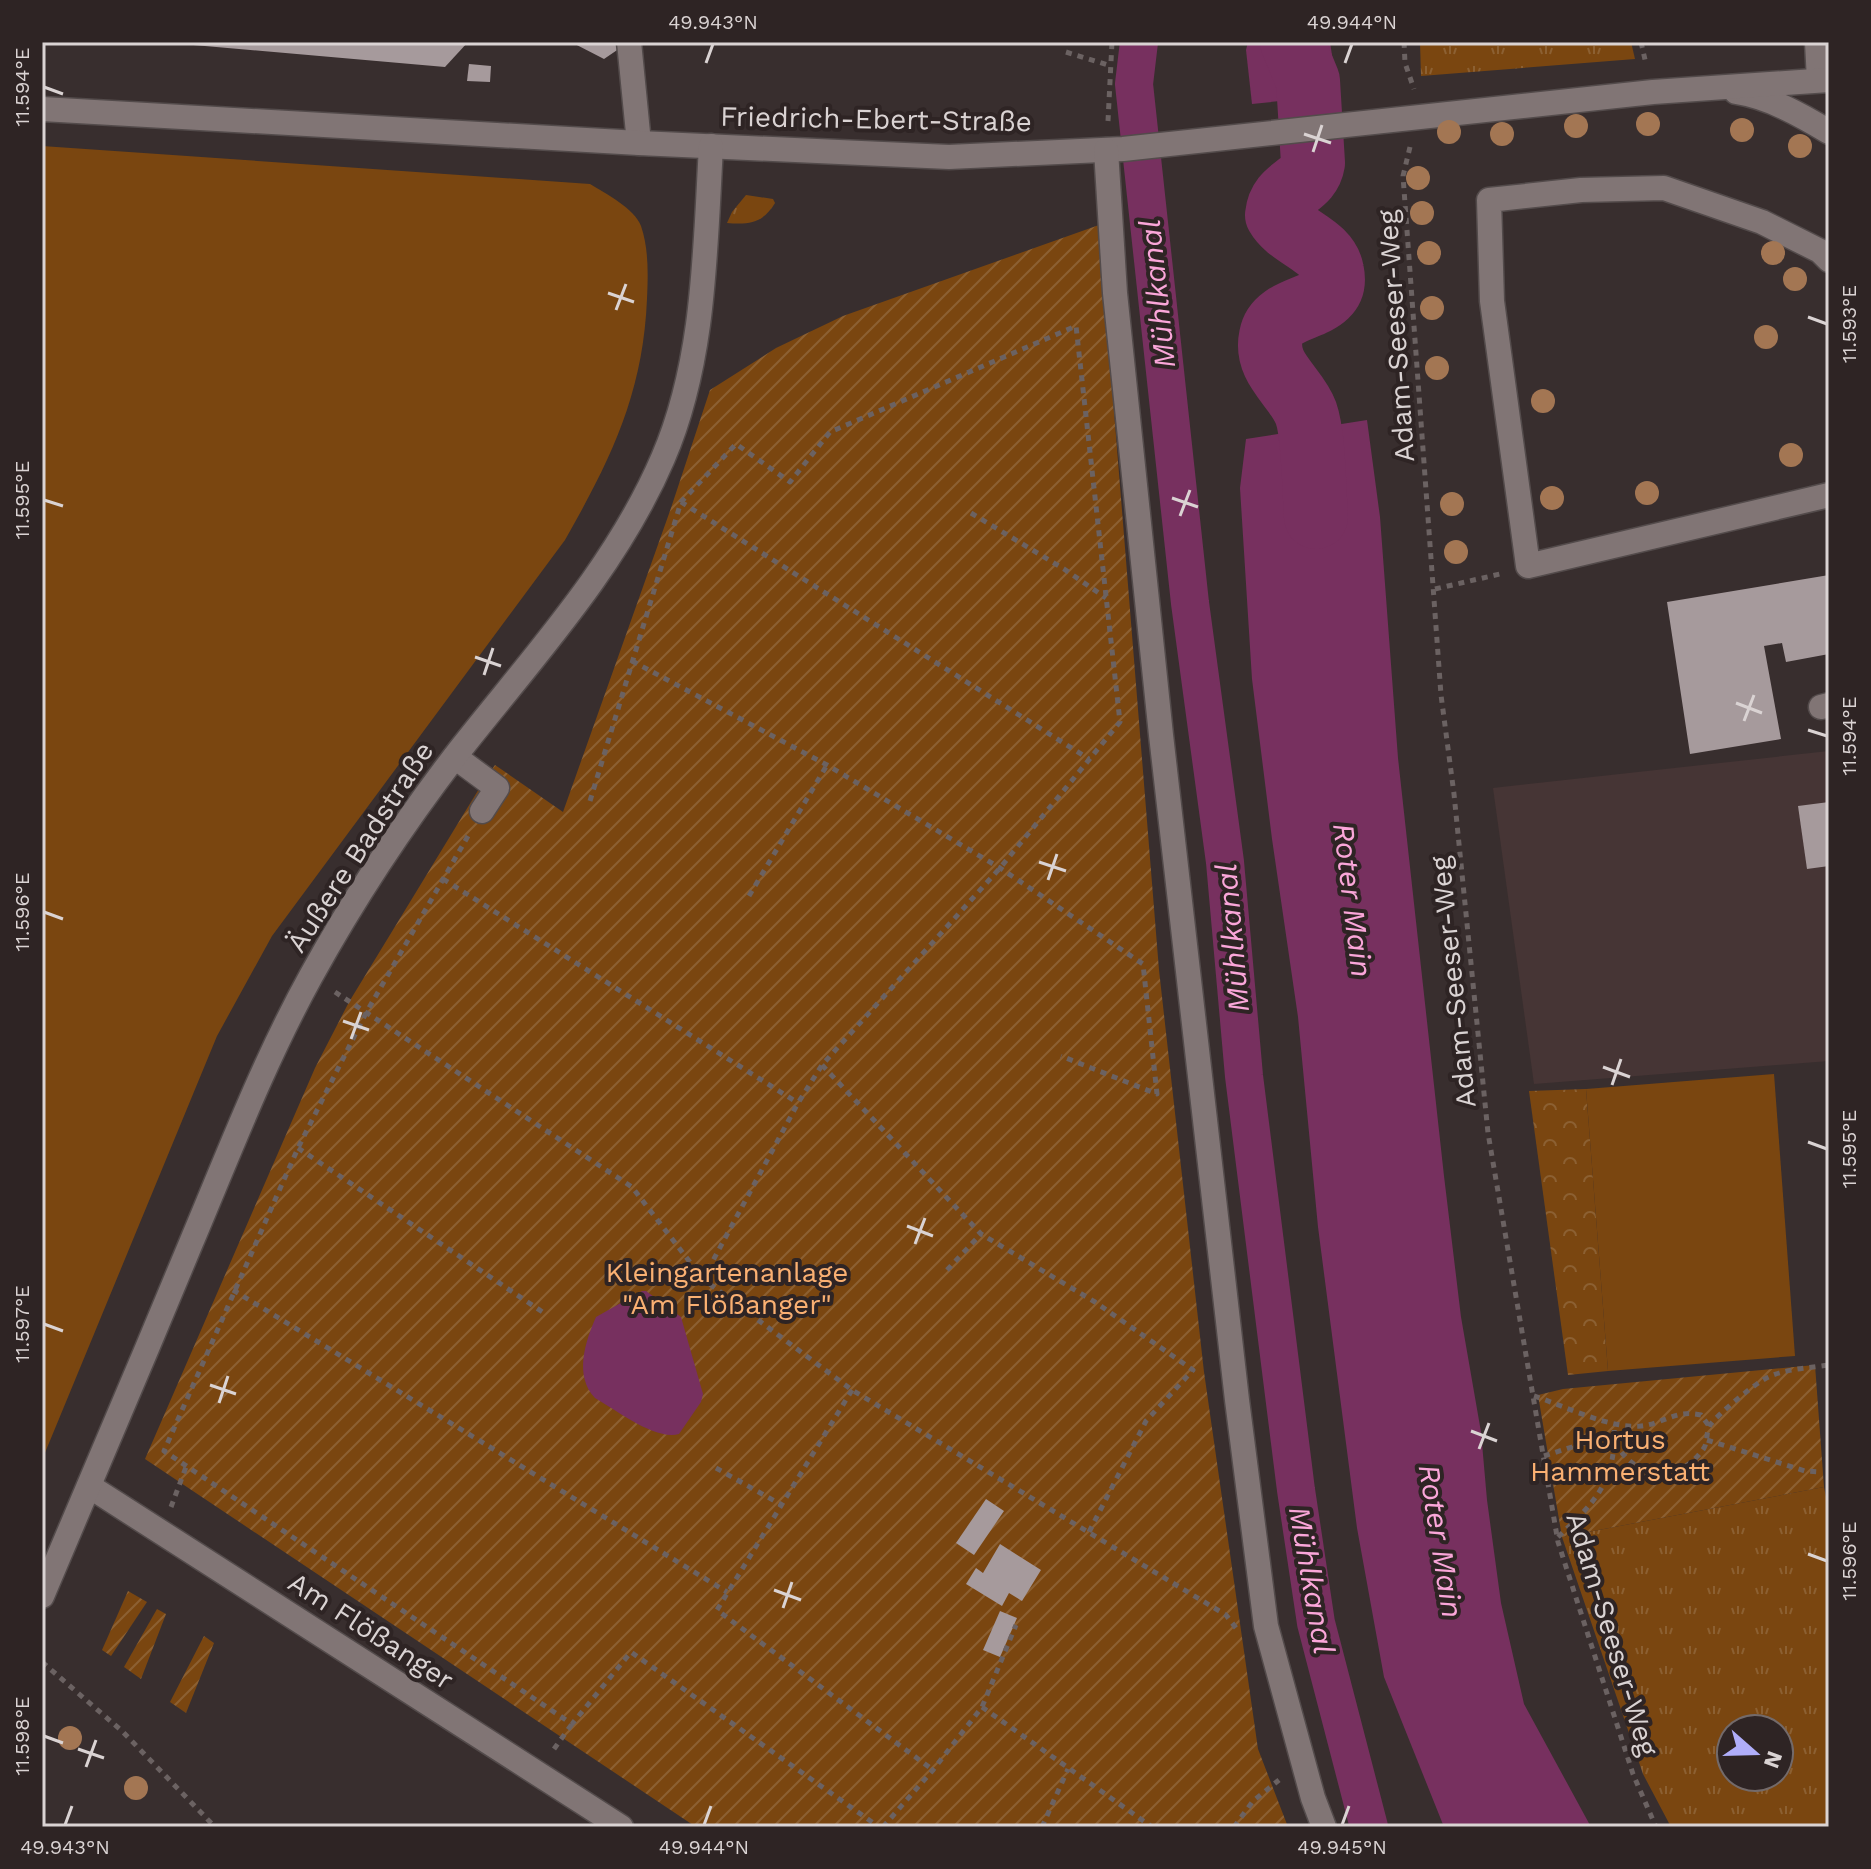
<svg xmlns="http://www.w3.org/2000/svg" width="1871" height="1869" font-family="'Work Sans',sans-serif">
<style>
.built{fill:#463535}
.grass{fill:url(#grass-tufts);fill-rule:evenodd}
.forest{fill:url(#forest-crowns)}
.garden{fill:url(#garden-furrows)}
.pitch{fill:#7a4610}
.water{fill:#77305f}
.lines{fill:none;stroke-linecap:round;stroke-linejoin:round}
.canal{stroke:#77305f;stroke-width:38}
.river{stroke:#77305f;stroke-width:64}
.building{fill:#a69a9c}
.minor-casing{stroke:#534b4b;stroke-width:27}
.path{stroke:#6b6262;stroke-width:5;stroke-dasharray:6 6;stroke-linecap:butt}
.minor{stroke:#817575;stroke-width:24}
.tree{fill:#a37653}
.ticks{fill:none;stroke:#dad3d3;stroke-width:3}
.labels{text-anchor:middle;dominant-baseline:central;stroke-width:8;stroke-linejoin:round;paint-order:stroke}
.street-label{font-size:28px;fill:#dad3d3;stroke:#2e2424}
.park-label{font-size:28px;fill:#fab072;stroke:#2e2424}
.water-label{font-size:30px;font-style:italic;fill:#faa6d9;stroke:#2e2424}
.neatline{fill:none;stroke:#dad3d3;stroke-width:3}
.ticks-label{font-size:20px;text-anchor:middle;fill:#dad3d3}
</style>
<defs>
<pattern id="grass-tufts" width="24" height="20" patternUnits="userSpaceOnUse" patternTransform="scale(2)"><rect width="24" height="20" fill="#7a4610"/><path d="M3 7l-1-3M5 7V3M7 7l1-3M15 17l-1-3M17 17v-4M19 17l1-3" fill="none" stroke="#8c6032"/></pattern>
<pattern id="forest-crowns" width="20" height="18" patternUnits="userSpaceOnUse" patternTransform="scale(2)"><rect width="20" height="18" fill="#7a4610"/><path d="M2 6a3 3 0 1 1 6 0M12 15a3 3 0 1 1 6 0" fill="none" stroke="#8c6032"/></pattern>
<pattern id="garden-furrows" width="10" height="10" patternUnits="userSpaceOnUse" patternTransform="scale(2)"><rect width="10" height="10" fill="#7a4610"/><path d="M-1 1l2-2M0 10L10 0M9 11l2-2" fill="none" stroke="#8c6032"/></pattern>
</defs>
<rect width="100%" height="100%" fill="#382e2e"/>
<!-- built -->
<polygon class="built" points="1829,751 1829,1061 1534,1084 1493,788"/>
<!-- grass -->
<g class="grass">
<polygon points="1420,42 1631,42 1635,59 1421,76"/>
<path d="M746,195L773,199L775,203C763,223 749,225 727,223L732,212Z"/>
<path d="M1824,1487L1829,1512V1827H1671L1643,1774L1562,1537ZM1731,1729H1779V1777H1731Z"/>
</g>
<!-- forest -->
<polygon class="forest" points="1586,1089 1608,1371 1568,1375 1529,1091"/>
<!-- garden -->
<g class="garden">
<polygon points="1099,225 1159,970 1204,1372 1258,1749 1288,1827 696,1827 145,1459 315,1068 349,1002 485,779 495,765 563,812 671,508 710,390 776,348 843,316"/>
<polygon points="1815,1365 1824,1487 1562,1537 1538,1395 1563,1389"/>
<polygon points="128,1591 147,1602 111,1656 102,1650"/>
<polygon points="157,1609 166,1614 141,1679 124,1667"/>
<polygon points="204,1636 214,1643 186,1713 170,1702"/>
</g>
<!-- pitch -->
<g class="pitch">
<path d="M42,146L590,184C605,193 635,209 641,226C649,249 648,276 647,299C643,394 611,459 565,540L272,936L217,1036L42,1460Z"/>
<polygon points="1774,1074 1795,1356 1608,1371 1586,1089"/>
</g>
<!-- water -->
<g class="water">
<polygon points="1248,42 1330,42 1338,95 1252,104 1246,50"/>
<polygon points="1367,420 1380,517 1398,758 1444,1176 1461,1317 1481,1432 1487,1500 1501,1603 1524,1704 1591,1827 1444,1827 1384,1677 1357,1528 1318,1227 1298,1017 1272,839 1252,679 1240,488 1246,439"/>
<path d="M642,1291H646L681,1317L703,1394L701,1402L679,1434C656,1441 616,1410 595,1398C574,1376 585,1342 596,1317Z"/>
</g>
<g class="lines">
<!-- canal -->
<polyline class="canal" points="1139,42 1134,84 1190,603 1225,862 1244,1076 1296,1490 1316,1623 1369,1827"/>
<!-- river -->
<path class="river" d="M1292,42L1308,81L1313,163C1309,188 1280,186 1277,215C1290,238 1327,244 1332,271C1341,314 1278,300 1271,336C1264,369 1296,386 1306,413C1314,436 1314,490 1316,517"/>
</g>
<!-- building -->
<g class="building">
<polygon points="182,42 468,42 445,67 182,44"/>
<polygon points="571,42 629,42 604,59"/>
<polygon points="469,64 491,66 490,82 467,81"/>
<polygon points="1829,575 1829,654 1786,662 1782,643 1764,646 1781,739 1690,754 1667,602"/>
<polygon points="1829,802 1829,866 1807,869 1798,806"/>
<polygon points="986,1499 1004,1511 974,1555 956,1543"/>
<polygon points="1000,1544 1041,1570 1022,1601 1009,1593 1002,1606 966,1584 976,1568 983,1573"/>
<polygon points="1000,1611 1017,1618 1000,1657 983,1650"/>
</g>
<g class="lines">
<!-- minor casing -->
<g class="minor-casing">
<g id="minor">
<polyline points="629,42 639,143"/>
<polyline points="1817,42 1819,80"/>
<path d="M1736,92C1769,97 1801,115 1829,132"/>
<polyline points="42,109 639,143 949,157 1123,149 1653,92 1829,80"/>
<polyline points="1106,150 1115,293 1161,735 1237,1400 1266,1626 1313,1798 1324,1827"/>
<polyline points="1829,260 1820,251 1762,222 1664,188 1581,190 1489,200 1492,301 1528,566 1829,495"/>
<polyline points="1821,707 1829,705"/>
<polyline points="455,757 497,788 482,811"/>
<polyline points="89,1486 621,1827"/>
<path d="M42,1596C92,1479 142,1361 191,1243C229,1153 264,1061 311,976C354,898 405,821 459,751C532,658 616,568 663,458C705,361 705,250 711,146"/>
</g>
</g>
<!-- path -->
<g class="path">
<polyline points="1404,42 1405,63 1414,89"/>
<polyline points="1641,42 1646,64"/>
<polyline points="1066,52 1111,66"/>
<polyline points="1108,121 1112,42"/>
<polyline points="1410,147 1403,176 1441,695 1454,794 1488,1133 1558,1542 1633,1774 1656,1827"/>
<polyline points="681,502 1089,759"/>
<polyline points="971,513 1064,569 1106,598"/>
<polyline points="1435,589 1500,574"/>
<polyline points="632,661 827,765 1000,868 1143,964 1157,1094 1061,1056"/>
<polyline points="590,801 681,502 736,444 790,482 830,432 1076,326 1120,722 1000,868 822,1065 798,1103 703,1279"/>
<polyline points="468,836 366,1013 298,1148 164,1451 572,1724 631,1652 879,1827"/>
<polyline points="443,879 798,1103"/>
<polyline points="749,896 827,765"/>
<polyline points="335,992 632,1187 703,1279 852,1390 1226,1615 1236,1628"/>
<polyline points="822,1065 981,1234 1095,1302 1193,1370 1146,1421 1088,1534"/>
<polyline points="298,1148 544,1313"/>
<polyline points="947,1270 981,1234"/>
<polyline points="233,1290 727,1592"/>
<polyline points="852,1390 717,1610 933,1770"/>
<path d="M1534,1396C1565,1406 1609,1429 1641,1426C1663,1424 1675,1409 1701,1415L1709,1426"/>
<polyline points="1707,1440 1805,1471 1821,1472"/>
<path d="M1615,1442C1634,1479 1679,1485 1704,1448C1708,1441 1706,1431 1710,1425C1719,1413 1750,1388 1763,1380C1780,1369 1809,1368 1829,1365"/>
<polyline points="1544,1456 1615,1433"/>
<polyline points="716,1468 780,1504"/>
<polyline points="171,1507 186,1467"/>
<path d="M1558,1537C1596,1501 1617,1481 1614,1424"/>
<polyline points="42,1662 122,1731 215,1827"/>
<polyline points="982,1707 1152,1827"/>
<polyline points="554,1749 572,1724"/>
<polyline points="883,1827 933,1770 982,1707 1016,1625"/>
<polyline points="1042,1827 1068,1769"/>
<polyline points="1234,1827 1253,1801 1279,1780"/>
</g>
<!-- minor -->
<use href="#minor" class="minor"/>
</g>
<!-- trees -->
<g class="tree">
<circle cx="1648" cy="124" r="12"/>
<circle cx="1576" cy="126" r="12"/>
<circle cx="1742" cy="130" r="12"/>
<circle cx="1449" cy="132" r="12"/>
<circle cx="1502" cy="134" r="12"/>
<circle cx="1800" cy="146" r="12"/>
<circle cx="1418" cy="178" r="12"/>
<circle cx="1422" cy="213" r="12"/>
<circle cx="1429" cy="253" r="12"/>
<circle cx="1773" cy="253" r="12"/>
<circle cx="1795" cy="279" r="12"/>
<circle cx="1432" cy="308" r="12"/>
<circle cx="1766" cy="337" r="12"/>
<circle cx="1437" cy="368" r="12"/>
<circle cx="1543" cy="401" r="12"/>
<circle cx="1791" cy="455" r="12"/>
<circle cx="1647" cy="493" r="12"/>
<circle cx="1552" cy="498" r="12"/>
<circle cx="1452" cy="504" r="12"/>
<circle cx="1456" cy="552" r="12"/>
<circle cx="70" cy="1738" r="12"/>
<circle cx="136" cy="1788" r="12"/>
</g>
<!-- ticks -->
<path class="ticks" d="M706,63L713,44M1345,63L1352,44M44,87L63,94M1304,134L1331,143M1313,152L1322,125M608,293L634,302M616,310L626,284M1808,317L1827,324M1172,498L1198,507M44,500L63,506M1180,516L1190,490M475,657L501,666M484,675L493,648M1736,703L1762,713M1744,721L1754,695M1808,730L1827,736M1039,862L1066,871M1048,880L1057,854M44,912L63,919M343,1021L369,1030M351,1039L361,1012M1603,1067L1630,1077M1612,1085L1621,1059M1808,1142L1827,1149M907,1226L933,1236M915,1244L925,1218M44,1324L63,1331M210,1385L236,1394M219,1403L228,1376M1471,1431L1497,1441M1479,1449L1489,1423M1808,1554L1827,1561M774,1590L801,1600M783,1608L792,1582M44,1736L63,1743M78,1749L104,1758M86,1767L96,1740M65,1825L72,1806M704,1825L711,1806M1342,1825L1349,1806"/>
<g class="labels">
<!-- street labels -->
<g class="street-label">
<text transform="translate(876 119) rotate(1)">Friedrich-Ebert-Straße</text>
<text transform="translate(1396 336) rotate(-94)">Adam-Seeser-Weg</text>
<text transform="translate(360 847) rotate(-57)">Äußere Badstraße</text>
<text transform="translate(1453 982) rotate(-96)">Adam-Seeser-Weg</text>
<text transform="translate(371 1631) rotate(33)">Am Flößanger</text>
<text transform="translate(1612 1634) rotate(73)">Adam-Seeser-Weg</text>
</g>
<!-- park labels -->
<g class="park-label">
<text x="727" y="1272">Kleingartenanlage<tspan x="727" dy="32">"Am Flößanger"</tspan></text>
<text x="1620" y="1439">Hortus<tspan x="1620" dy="32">Hammerstatt</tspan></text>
</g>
<!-- water labels -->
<g class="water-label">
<text transform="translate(1157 294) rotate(-96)">Mühlkanal</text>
<text transform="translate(1353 900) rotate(83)">Roter Main</text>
<text transform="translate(1232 938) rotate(-95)">Mühlkanal</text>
<text transform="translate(1441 1541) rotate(81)">Roter Main</text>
<text transform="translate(1312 1580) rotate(80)">Mühlkanal</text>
</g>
</g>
<!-- border -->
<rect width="1871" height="1869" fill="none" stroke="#2e2424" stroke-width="88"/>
<!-- north arrow -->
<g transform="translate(1755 1753) rotate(110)"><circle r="38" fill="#2e2424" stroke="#736a6a" stroke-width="2"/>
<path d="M0-6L14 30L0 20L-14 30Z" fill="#b0aefa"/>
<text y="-12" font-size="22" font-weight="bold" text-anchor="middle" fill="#dad3d3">N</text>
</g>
<rect x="44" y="44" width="1783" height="1781" class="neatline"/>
<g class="ticks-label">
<text x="713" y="29">49.943°N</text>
<text x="1352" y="29">49.944°N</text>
<text transform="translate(22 87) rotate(-90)" y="7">11.594°E</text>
<text transform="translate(1849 324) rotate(-90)" y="7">11.593°E</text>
<text transform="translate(22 500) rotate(-90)" y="7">11.595°E</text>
<text transform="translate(1849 736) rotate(-90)" y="7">11.594°E</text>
<text transform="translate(22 912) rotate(-90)" y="7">11.596°E</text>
<text transform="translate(1849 1149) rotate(-90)" y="7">11.595°E</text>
<text transform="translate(22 1324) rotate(-90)" y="7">11.597°E</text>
<text transform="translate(1849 1561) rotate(-90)" y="7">11.596°E</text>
<text transform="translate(22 1736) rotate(-90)" y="7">11.598°E</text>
<text x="65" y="1854">49.943°N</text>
<text x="704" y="1854">49.944°N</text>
<text x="1342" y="1854">49.945°N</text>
</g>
</svg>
